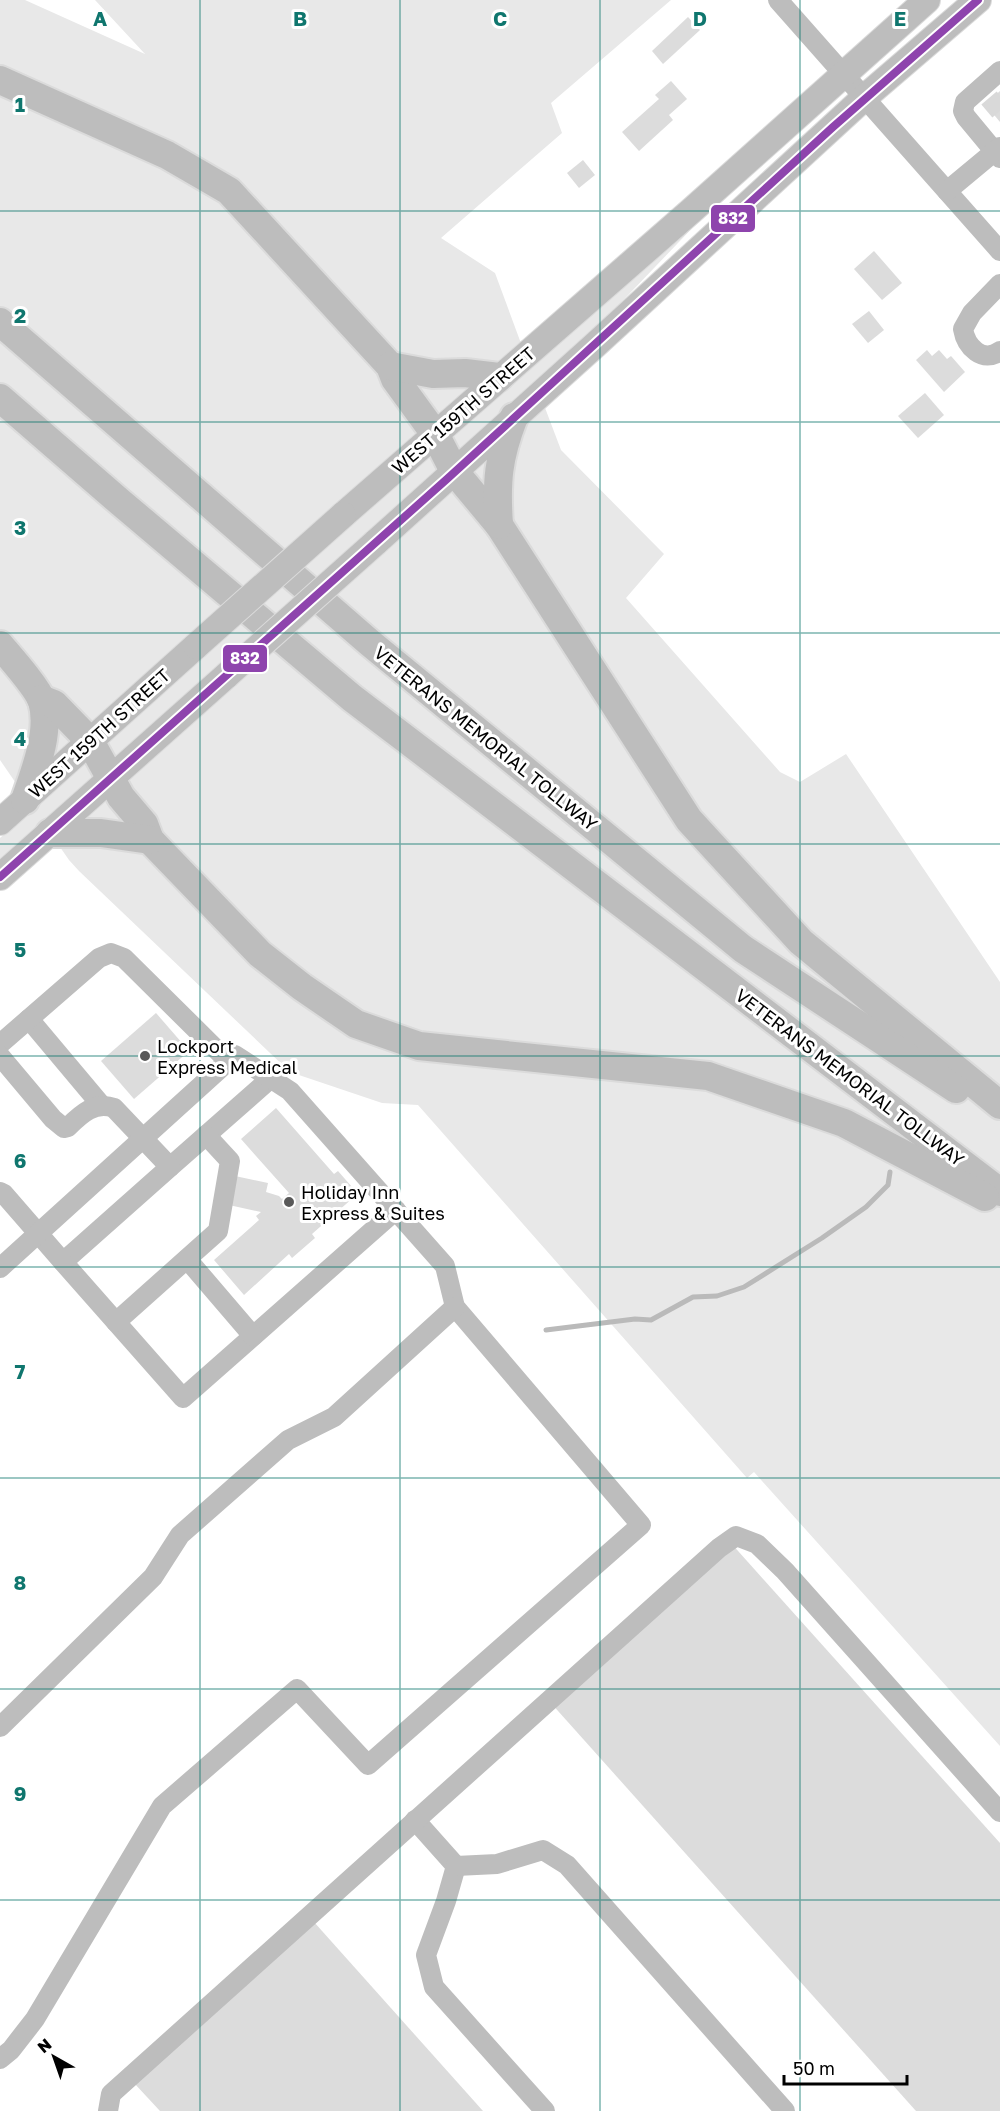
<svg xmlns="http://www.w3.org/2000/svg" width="1000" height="2111" font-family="'Golos Text',sans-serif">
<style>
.green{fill:#e8e8e8}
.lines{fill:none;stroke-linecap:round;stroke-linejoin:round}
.stream{stroke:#bababa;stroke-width:5}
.building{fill:#dcdcdc}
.minor-tunnel{stroke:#d9d9d9;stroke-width:20;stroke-dasharray:20 10;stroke-linecap:butt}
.major-casing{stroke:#dbdbdb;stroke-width:28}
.highway-casing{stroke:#dbdbdb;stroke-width:32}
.minor{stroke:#bdbdbd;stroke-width:20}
.major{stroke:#bdbdbd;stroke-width:26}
.highway{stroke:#bdbdbd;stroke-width:28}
.major-bridge-casing{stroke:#dbdbdb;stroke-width:28;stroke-linecap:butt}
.major-bridge{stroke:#bdbdbd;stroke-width:26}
.bus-1-casing{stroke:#fff;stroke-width:12}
.bus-1{stroke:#8e44ad;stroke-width:8}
.grid{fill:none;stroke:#0f766e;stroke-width:1.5;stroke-opacity:0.55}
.poi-dot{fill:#595959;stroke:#fff;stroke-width:2}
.labels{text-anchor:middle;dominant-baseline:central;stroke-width:6;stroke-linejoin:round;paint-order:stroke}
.street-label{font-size:18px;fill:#000;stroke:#fff}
.poi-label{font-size:18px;fill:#000;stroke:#fff;text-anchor:start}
.grid-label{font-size:20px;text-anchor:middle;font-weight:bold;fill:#0f766e;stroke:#fff;stroke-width:6;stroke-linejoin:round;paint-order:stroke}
.line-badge{stroke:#fff;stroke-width:2}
.badge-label{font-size:16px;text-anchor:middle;font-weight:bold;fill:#fff}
</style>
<rect width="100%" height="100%" fill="#fff"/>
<!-- green -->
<polygon class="green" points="0,0 25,0 145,54 95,0 671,0 551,103 562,133 441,238 495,273 529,365 698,218 700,220 588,337 536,384 561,450 664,554 626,598 780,772 800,782 846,754 1000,982 1000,1746 754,1472 747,1478 418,1105 382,1103 290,1072 79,871 69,860 44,824 0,863 0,838 33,808 0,760"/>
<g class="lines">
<!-- stream -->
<polyline class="stream" points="546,1330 635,1319 651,1320 693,1297 717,1296 744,1287 822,1238 866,1207 888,1185 890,1172"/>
</g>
<!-- building -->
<g class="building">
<polygon points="688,17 700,30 663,64 652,51"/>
<polygon points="671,81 687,99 669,115 673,120 639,151 622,132 659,99 655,95"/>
<polygon points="1000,91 1000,122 985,104"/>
<polygon points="583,160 595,175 579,188 567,173"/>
<polygon points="874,251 902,283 882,300 854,269"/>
<polygon points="869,311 884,330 868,343 852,324"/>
<polygon points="927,350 932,356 939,350 947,359 951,356 965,372 944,392 916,360"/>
<polygon points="925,393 944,415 918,438 898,416"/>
<polygon points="156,1013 189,1051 134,1099 101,1061"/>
<polygon points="276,1108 334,1174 338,1171 352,1187 348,1191 354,1197 312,1234 315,1238 292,1258 289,1254 244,1295 214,1260 259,1220 256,1216 261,1212 229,1205 235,1176 268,1183 266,1192 279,1196 282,1199 289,1193 241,1139"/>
<polygon points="730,1542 1000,1843 1000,2111 916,2111 550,1702"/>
<polygon points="314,1922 483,2111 160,2111 134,2083"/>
</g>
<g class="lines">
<!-- minor-tunnel -->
<polyline class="minor-tunnel" points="989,98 1000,111"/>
<!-- major casing -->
<g class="major-casing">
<g id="major">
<polyline points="343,515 691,211 927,0"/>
<polyline points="375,543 595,345 865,97 978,0"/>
<polyline points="0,822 196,646"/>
<polyline points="0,877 227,675"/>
</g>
</g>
<!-- highway casing -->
<g class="highway-casing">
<g id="highway">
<polyline points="0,80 167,155 229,191 390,366 395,379 435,434 454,471 499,525 689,820 801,942 1000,1105"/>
<polyline points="0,322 370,643 743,949 956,1089"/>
<polyline points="390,366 433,374 465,373 499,377"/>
<polyline points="0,398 120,502 352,698 1000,1192"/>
<path d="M499,525C496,482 498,458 514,417"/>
<path d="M0,645C10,657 37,687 42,701C51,731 35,771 25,800"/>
<polyline points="41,699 54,704 90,741 121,797 144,824 150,840 260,954 302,987 356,1024 419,1046 708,1076 844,1123 985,1197"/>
<polyline points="50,833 101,833 150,840"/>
</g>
</g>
<!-- minor -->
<g class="minor">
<polyline points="778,0 1000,251"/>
<polyline points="1000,71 965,102 963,111 966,117 1000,158"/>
<polyline points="947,191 1000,147"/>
<path d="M1000,284L972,313L963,329C966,347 983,364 1000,351"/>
<polyline points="29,1019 102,1106"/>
<polyline points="0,1044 99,958 111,953 124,958 228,1061"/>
<path d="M0,1056L53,1119L64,1128L68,1127C81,1114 95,1101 114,1108L170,1167L270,1079"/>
<polyline points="170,1167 63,1262 183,1398 396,1210"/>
<polyline points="0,1192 4,1194 63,1262"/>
<polyline points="187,1259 253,1336"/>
<polyline points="0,1268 235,1055 290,1091 445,1266 455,1307 641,1525 368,1765 297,1689 162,1806 35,2019 11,2050 0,2059"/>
<polyline points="116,1322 218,1231 230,1161 206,1135"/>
<polyline points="0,1727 153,1577 180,1535 288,1440 334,1417 455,1307"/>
<polyline points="415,1820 456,1866 446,1901 426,1955 434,1987 545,2111"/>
<polyline points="456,1866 497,1864 543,1850 567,1865 785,2111"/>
<polyline points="108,2111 111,2094 719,1548 736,1536 757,1544 785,1571 1000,1812"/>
</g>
<!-- major -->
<use href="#major" class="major"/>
<!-- highway -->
<use href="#highway" class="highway"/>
<!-- major-bridge casing -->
<g class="major-bridge-casing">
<g id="major-bridge">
<polyline points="196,646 343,515"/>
<polyline points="227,675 375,543"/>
</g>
</g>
<!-- major-bridge -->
<use href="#major-bridge" class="major-bridge"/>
<!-- bus-1 casing -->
<g class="bus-1-casing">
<polyline id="bus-1" points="0,877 447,479 833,127 978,0"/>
</g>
<!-- bus-1 -->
<use href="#bus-1" class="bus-1"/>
</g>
<!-- grid -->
<path class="grid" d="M200,0V2111M400,0V2111M600,0V2111M800,0V2111M0,211H1000M0,422H1000M0,633H1000M0,844H1000M0,1056H1000M0,1267H1000M0,1478H1000M0,1689H1000M0,1900H1000"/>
<!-- markers -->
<g class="poi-dot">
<circle cx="145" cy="1056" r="6"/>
<circle cx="289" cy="1202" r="6"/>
</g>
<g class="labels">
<!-- street labels -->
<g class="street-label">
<text transform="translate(463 410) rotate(-41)">WEST 159TH STREET</text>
<text transform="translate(99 733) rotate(-42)">WEST 159TH STREET</text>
<text transform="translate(486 738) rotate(39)">VETERANS MEMORIAL TOLLWAY</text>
<text transform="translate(850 1077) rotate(37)">VETERANS MEMORIAL TOLLWAY</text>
</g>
<!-- poi labels -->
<g class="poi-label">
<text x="157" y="1046">Lockport<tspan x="157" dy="21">Express Medical</tspan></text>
<text x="301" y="1192">Holiday Inn<tspan x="301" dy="21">Express &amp; Suites</tspan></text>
</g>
</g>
<g class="grid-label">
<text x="100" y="26">A</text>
<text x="300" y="26">B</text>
<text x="500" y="26">C</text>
<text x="700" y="26">D</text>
<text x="900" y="26">E</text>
<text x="20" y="112">1</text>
<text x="20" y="323">2</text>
<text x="20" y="535">3</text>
<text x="20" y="746">4</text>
<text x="20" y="957">5</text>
<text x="20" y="1168">6</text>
<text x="20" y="1379">7</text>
<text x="20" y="1590">8</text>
<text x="20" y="1801">9</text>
</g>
<g class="line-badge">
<rect x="710" y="204" width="46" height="29" rx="6" fill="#8e44ad"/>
<rect x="222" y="644" width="46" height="29" rx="6" fill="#8e44ad"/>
</g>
<g class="badge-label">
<text x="733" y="224">832</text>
<text x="245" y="664">832</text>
</g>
<!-- north arrow -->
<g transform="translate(54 2057) rotate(320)" stroke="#ffffff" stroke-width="4.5" paint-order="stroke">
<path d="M0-4.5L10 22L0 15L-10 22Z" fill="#000000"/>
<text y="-9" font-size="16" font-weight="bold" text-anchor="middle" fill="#000000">N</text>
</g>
<!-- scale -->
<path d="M784 2075v9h123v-9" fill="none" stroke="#000000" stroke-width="3"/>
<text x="793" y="2075" font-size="18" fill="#000000" stroke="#ffffff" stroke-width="4.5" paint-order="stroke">50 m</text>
</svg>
